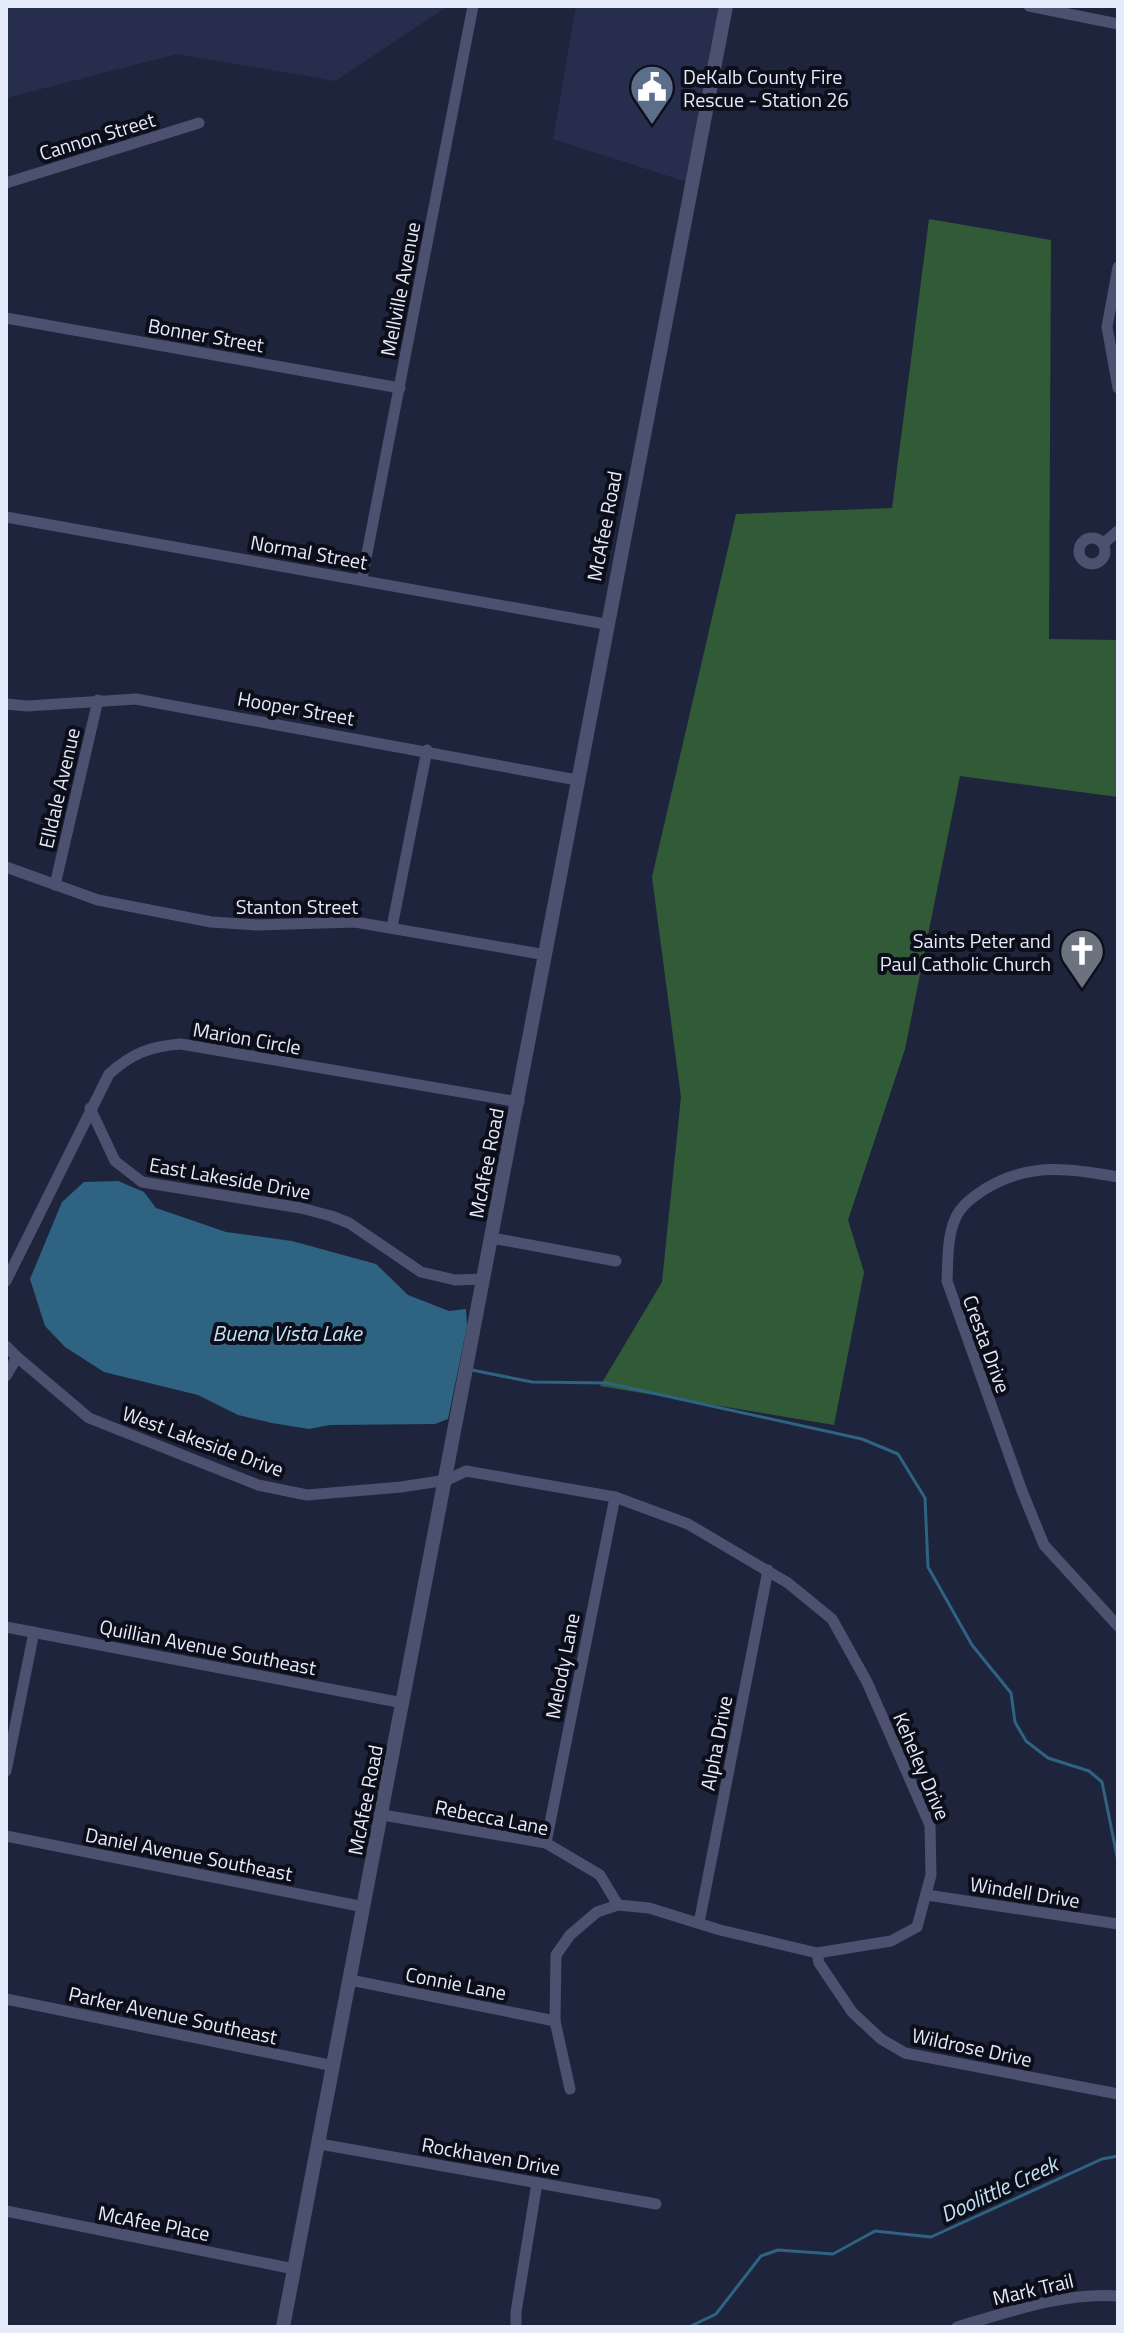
<svg xmlns="http://www.w3.org/2000/svg" width="1124" height="2333" font-family="'Titillium Web',sans-serif">
<style>
.built{fill:#272d4c}
.forest{fill:#315b37}
.water{fill:#2e6382}
.lines{fill:none;stroke-linecap:round;stroke-linejoin:round}
.stream{stroke:#2e6382;stroke-width:3}
.minor{stroke:#4b516e;stroke-width:11}
.tertiary{stroke:#4b516e;stroke-width:14}
.labels{text-anchor:middle;dominant-baseline:central;stroke-width:8;stroke-linejoin:round;paint-order:stroke}
.poi-label{font-size:20px;fill:#e6ebfc;stroke:#0c0e19;text-anchor:start}
.street-label{font-size:20px;fill:#e6ebfc;stroke:#0c0e19}
.water-label{font-size:22px;font-style:italic;fill:#c3e2f6;stroke:#0c0e19}
</style>
<rect width="100%" height="100%" fill="#1f243d"/>
<!-- built -->
<g class="built">
<polygon points="6,6 448,6 335,81 177,54 6,98"/>
<polygon points="576,6 728,6 693,184 553,139"/>
</g>
<!-- forest -->
<polygon class="forest" points="929,219 1051,240 1049,639 1118,640 1118,797 960,776 905,1049 848,1220 864,1272 834,1425 600,1386 662,1282 681,1097 652,877 736,514 892,508"/>
<!-- water -->
<polygon class="water" points="118,1181 144,1192 156,1208 226,1232 292,1241 376,1264 408,1295 449,1311 466,1309 467,1326 448,1419 435,1424 330,1425 309,1429 272,1423 238,1415 198,1395 104,1372 65,1347 45,1326 30,1279 62,1202 84,1182"/>
<g class="lines">
<!-- stream -->
<g class="stream">
<polyline points="472,1370 532,1382 607,1383 862,1439 898,1454 925,1498 928,1567 972,1645 1011,1693 1015,1722 1026,1741 1048,1758 1089,1771 1102,1782 1118,1861"/>
<polyline points="689,2327 716,2314 761,2256 778,2250 833,2254 875,2231 931,2237 1102,2159 1118,2156"/>
</g>
<!-- minor -->
<g class="minor">
<polyline points="1029,6 1118,24"/>
<polyline points="6,183 199,123"/>
<polyline points="1118,267 1107,327 1118,388"/>
<polyline points="6,318 400,388"/>
<polyline points="6,517 605,624"/>
<circle cx="1092" cy="551" r="13"/>
<polyline points="1104,543 1118,531"/>
<polyline points="362,579 473,6"/>
<polyline points="6,704 27,706 136,699 577,780"/>
<polyline points="6,867 98,900 211,922 258,925 355,922 546,955"/>
<polyline points="55,885 98,700"/>
<polyline points="392,927 427,750"/>
<polyline points="90,1108 115,1161 142,1182 301,1208 331,1216 349,1223 421,1272 455,1280 483,1279"/>
<path d="M1118,1177C1070,1168 1029,1162 985,1189C973,1197 961,1205 955,1219C947,1238 948,1261 947,1281L1022,1491L1044,1545L1118,1626"/>
<polyline points="492,1238 616,1261"/>
<path d="M6,1281L109,1074C131,1054 150,1046 181,1044L519,1102"/>
<polyline points="6,1346 17,1357 6,1376"/>
<polyline points="17,1357 89,1418 258,1485 307,1495 401,1487 447,1480 466,1471 615,1497 688,1524 788,1583 832,1619 867,1682 930,1825 931,1875 917,1927 891,1941 817,1953 720,1930 649,1908 618,1905 597,1912 570,1935 556,1955 555,2021 570,2089"/>
<polyline points="6,1627 403,1703"/>
<polyline points="6,1771 34,1632"/>
<polyline points="383,1815 546,1843 600,1875 618,1905"/>
<polyline points="6,1836 364,1907"/>
<polyline points="546,1843 615,1497"/>
<polyline points="927,1895 1118,1924"/>
<polyline points="699,1923 768,1570"/>
<polyline points="817,1953 819,1963 852,2012 881,2039 905,2053 1118,2094"/>
<polyline points="350,1980 555,2021"/>
<polyline points="6,1999 334,2066"/>
<polyline points="320,2144 656,2204"/>
<polyline points="6,2211 294,2269"/>
<polyline points="516,2327 516,2312 537,2183"/>
<path d="M957,2327C1009,2312 1064,2292 1118,2296"/>
</g>
<!-- tertiary -->
<polyline class="tertiary" points="283,2327 726,6"/>
</g>
<!-- icons -->
<defs>
<g id="civic-pin" transform="scale(2.3)"><path d="M0 17L-7.5 6A9.5 9.5 0 1 1 7.5 6Z" fill="#5c6f8a" stroke="#0c0e19"/><path d="M-.6-6.5H3V-4.5H.6V-3L4-1V1h2V6H-6V1h2V-1L-.6-3ZM-1.2 2.5V6h2.4V2.5Z" fill="#fff"/></g>
<g id="church-pin" transform="scale(2.3)"><path d="M0 17L-7.5 6A9.5 9.5 0 1 1 7.5 6Z" fill="#6b7280" stroke="#0c0e19"/><path d="M-1.2-6h2.4v3.5h3.3v2.4h-3.3V6h-2.4V-.1h-3.3v-2.4h3.3Z" fill="#fff"/></g>
</defs>
<g fill-rule="evenodd">
<use href="#civic-pin" x="652" y="87"/>
<use href="#church-pin" x="1082" y="951"/>
</g>
<g class="labels">
<!-- poi labels -->
<g class="poi-label">
<text x="683" y="76">DeKalb County Fire<tspan x="683" dy="23">Rescue - Station 26</tspan></text>
<text x="1051" y="940" text-anchor="end">Saints Peter and<tspan x="1051" dy="23">Paul Catholic Church</tspan></text>
</g>
<!-- street labels -->
<g class="street-label">
<text transform="translate(97 136) rotate(-17)">Cannon Street</text>
<text transform="translate(400 289) rotate(-79)">Mellville Avenue</text>
<text transform="translate(206 335) rotate(10)">Bonner Street</text>
<text transform="translate(604 526) rotate(-79)">McAfee Road</text>
<text transform="translate(309 552) rotate(10)">Normal Street</text>
<text transform="translate(296 708) rotate(10)">Hooper Street</text>
<text transform="translate(59 788) rotate(-77)">Elldale Avenue</text>
<text x="297" y="906">Stanton Street</text>
<text transform="translate(247 1038) rotate(10)">Marion Circle</text>
<text transform="translate(486 1163) rotate(-79)">McAfee Road</text>
<text transform="translate(230 1178) rotate(10)">East Lakeside Drive</text>
<text transform="translate(987 1344) rotate(70)">Cresta Drive</text>
<text transform="translate(203 1441) rotate(20)">West Lakeside Drive</text>
<text transform="translate(208 1647) rotate(11)">Quillian Avenue Southeast</text>
<text transform="translate(562 1666) rotate(-79)">Melody Lane</text>
<text transform="translate(716 1743) rotate(-79)">Alpha Drive</text>
<text transform="translate(922 1766) rotate(67)">Keheley Drive</text>
<text transform="translate(365 1800) rotate(-79)">McAfee Road</text>
<text transform="translate(492 1817) rotate(11)">Rebecca Lane</text>
<text transform="translate(189 1854) rotate(11)">Daniel Avenue Southeast</text>
<text transform="translate(1025 1892) rotate(9)">Windell Drive</text>
<text transform="translate(456 1983) rotate(11)">Connie Lane</text>
<text transform="translate(173 2015) rotate(12)">Parker Avenue Southeast</text>
<text transform="translate(972 2047) rotate(12)">Wildrose Drive</text>
<text transform="translate(491 2156) rotate(10)">Rockhaven Drive</text>
<text transform="translate(154 2223) rotate(11)">McAfee Place</text>
<text transform="translate(1033 2289) rotate(-13)">Mark Trail</text>
</g>
<!-- water labels -->
<g class="water-label">
<text x="287" y="1333">Buena Vista Lake</text>
<text transform="translate(999 2189) rotate(-25)">Doolittle Creek</text>
</g>
</g>
<!-- border -->
<rect width="1124" height="2333" fill="none" stroke="#e6ebfc" stroke-width="16"/>
</svg>
